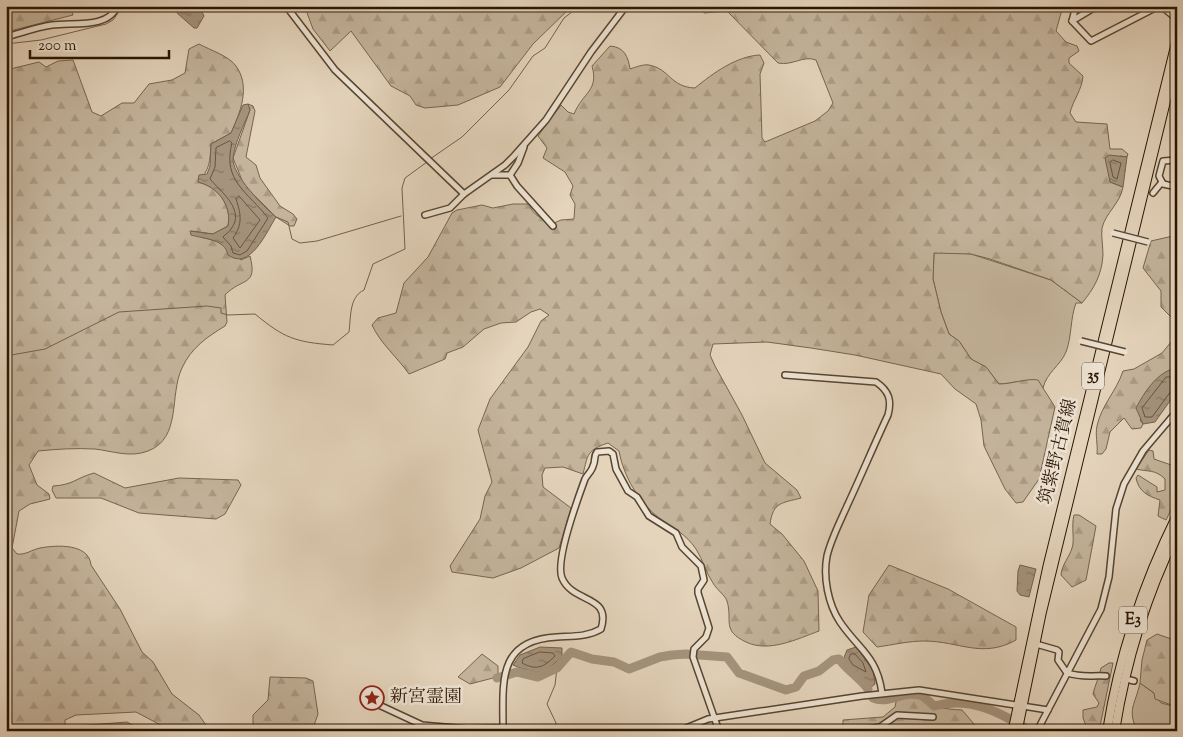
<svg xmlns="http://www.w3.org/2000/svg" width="1183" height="737" font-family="'Sorts Mill Goudy','Noto Serif JP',serif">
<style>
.grass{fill:#c4b49c;stroke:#77644f}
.forest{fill:url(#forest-firs);stroke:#77644f}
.water{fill:url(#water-ripples);stroke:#74614c}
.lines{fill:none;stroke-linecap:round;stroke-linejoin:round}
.shore{stroke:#685440;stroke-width:1}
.stream{stroke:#74614c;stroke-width:1}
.river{stroke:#a5937d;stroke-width:9}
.minor-casing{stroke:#584530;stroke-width:8}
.major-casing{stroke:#2a1502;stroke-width:9}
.highway-casing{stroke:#2a1502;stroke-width:10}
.minor{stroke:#ede3d3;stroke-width:5}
.major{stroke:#e4d4bc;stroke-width:7}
.highway{stroke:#e4d4bc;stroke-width:8}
.minor-bridge-casing{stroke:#584530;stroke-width:8;stroke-linecap:butt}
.minor-bridge{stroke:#ede3d3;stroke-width:5}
.labels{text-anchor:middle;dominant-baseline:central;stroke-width:5;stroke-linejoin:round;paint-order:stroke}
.shield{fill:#ede3d3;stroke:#645341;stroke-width:1}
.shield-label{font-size:16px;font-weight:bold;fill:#2a1502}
.street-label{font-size:18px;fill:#2a1502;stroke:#ede3d3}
.poi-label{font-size:18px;fill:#2a1502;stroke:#ede3d3;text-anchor:start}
</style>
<defs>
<pattern id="forest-firs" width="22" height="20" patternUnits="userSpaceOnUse" patternTransform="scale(1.25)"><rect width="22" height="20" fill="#c4b49c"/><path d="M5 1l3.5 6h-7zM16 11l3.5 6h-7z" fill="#a99a85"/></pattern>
<pattern id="water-ripples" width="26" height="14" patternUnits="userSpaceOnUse" patternTransform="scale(1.25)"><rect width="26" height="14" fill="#a5937d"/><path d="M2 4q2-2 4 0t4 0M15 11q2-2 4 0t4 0" fill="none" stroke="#877764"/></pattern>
</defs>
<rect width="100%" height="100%" fill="#e4d4bc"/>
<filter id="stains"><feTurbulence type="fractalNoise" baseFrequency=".004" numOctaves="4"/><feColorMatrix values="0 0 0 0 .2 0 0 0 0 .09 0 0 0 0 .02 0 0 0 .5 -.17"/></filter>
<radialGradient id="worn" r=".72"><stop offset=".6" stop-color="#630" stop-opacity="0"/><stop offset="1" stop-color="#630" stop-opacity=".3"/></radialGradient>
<!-- grass -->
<g class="grass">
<path d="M948,252L971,254L1051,280L1082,303H1076C1070,319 1072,336 1066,352C1060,366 1047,372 1043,388L1038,381C1028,378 1011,384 999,384L986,367L971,359L959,341L949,334L941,312L933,279L934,253Z"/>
<path d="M1140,683L1154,693L1161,703L1177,707V731H1137C1127,708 1135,706 1140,683Z"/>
</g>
<!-- forest -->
<g class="forest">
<polygon points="6,6 70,6 73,15 6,32"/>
<polygon points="301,6 572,6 533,44 500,87 458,105 425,108 416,105 410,96 391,86 351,31 330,51 313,29 306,10"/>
<path d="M702,6H1063L1056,31L1066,42L1077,46L1079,51L1069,58V63L1083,76C1082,90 1073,100 1070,113L1076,122L1107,124L1110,149H1122L1128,154L1127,157L1120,156L1110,182L1123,187C1120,204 1106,212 1102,228C1101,236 1103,246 1103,255C1102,274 1094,289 1082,303L1051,280L990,259L971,254L934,253L933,279L941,312L949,334L959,341L971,359L986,367L999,384C1012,384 1028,378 1038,380L1055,407L1039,479L1023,502L1016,503L1005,489L984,446L981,420L976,404L955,389L941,374L855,355L811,348L767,342L713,344L710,355L715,366L742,415L765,463L797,490L801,498C782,503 773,502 770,524L782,534L804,561L818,591L819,631C797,639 769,653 746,642C721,630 733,621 727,601C725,595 716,589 713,583C706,573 703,560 696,549C686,534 673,528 659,518C638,501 624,477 619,451L608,443C587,450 588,454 583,474L563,467L545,468L542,475L543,487L571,508L559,548L521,568L493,578L452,572L450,566L480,519L485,496L492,482L478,430L490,399L528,347L541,321L549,315L540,309L531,312L516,322L501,323L484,329L463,347L447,353L445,359L409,374C398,358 380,343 372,325L378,318L396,313L404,283L428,257L452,213L457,210L482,205L493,208L513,204H529C532,215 543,219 552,224L561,220L574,219L575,204L570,195L573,186L565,172L543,158L547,148L538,136L561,105L568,112L574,114C583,92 599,91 592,66L610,46C624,47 628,56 630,69C636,67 644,64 649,65C670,69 670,87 695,88C713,73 737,56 760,55L764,63L760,74L762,138L765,142L815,121L828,111L833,103L816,60C803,55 793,66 778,63L727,11L704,13Z"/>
<path d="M199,44C210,50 229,56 236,66C251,87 240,113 231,133L211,144C210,161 210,170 198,182C218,187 232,205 228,226L213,234L191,231V234L222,243L241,260L250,256C258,287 242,277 225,295L227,322L225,326C207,337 191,348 182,368C169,395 182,438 148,451C130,458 112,451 95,449C76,448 57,449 38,451L29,465L37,485L49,494L50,499L30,504L19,511L12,548L17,554C26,555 31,550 40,548C56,545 89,543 91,565L120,609L142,652L153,662L172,694L199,715L210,731H172L136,712L76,715L65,720V727L127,722L144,731H6V70L39,62L46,67L58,61L73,60L92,112L101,116L122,103H134L149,84L172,80L185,73L189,49Z"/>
<polygon points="248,104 253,106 255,111 246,157 256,165 260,178 280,206 293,214 297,219 294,226 290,226 276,217 244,185 233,158 250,110"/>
<polygon points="1177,232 1177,329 1174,320 1161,307 1161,291 1143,268 1151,241 1173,236"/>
<path d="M1177,335V372L1140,420L1143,424L1141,428L1132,429L1124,418L1110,432L1106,449L1102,454H1097C1098,444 1095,435 1097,426C1101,406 1117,390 1123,371L1134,369L1162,353Z"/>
<path d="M1149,450L1153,451L1154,459L1177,467V498L1166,520L1158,516L1160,500C1148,496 1139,492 1136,478L1138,475L1157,487V492L1165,490V479C1155,469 1148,472 1136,469Z"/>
<path d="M94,473L125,488L179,478L238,480L241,485L225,514L216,519L139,513L101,498H56L52,490L53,486C73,485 76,478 94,473Z"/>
<path d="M1074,515H1079L1096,526L1086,580L1072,587L1061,575C1062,564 1069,558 1072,548C1075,541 1071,526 1074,515Z"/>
<path d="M889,565L948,589L1016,627V640C982,659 959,641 924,641C909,641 892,645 877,647L863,632L869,595Z"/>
<polygon points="1157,634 1177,641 1177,707 1155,699 1154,693 1140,683 1142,660 1147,640"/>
<polygon points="482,654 498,666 498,673 493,678 470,684 458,677"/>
<path d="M1109,663H1113L1099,731H1088L1083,718V710L1097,707L1099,703L1093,694C1095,685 1099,678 1101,668Z"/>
<polygon points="270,677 306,678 313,681 318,714 312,731 253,731 253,715 268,700"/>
<path d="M903,696H919C932,708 945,709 962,710L980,731H835L843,724V720L883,717L895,707L896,702Z"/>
</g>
<!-- water -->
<g class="water">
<polygon points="178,10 202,12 204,16 197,28 194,28 177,13"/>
<path d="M248,104L250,110C244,125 235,142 233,158C232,175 263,206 276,217C266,233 250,271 228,255C225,239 205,239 191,235L190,231L213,234L228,226C232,205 218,187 198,182L199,175L207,174L210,166L211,144L231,133L243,105Z"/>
<polygon points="1109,155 1127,157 1123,187 1110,182 1105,158"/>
<path d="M1172,369L1177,372V391L1155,422L1143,424L1136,408C1144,393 1155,375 1172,369Z"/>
<polygon points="1020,565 1036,569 1029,597 1020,595 1017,591 1018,571"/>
<path d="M540,647L562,648V657C540,676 539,676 513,665L520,655Z"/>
<path d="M856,647L873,670L875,684L870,688C862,677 851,671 843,660L847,650Z"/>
</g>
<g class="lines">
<!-- shore -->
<g class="shore">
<path d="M230,141L232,143C222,181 248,192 268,218L247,251L240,255L233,253L231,246L223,237C225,234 229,233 231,229C246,210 220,191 210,179L215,167L216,148Z"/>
<polygon points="1113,160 1121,163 1117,179 1113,177 1110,163"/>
<path d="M239,196L260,220L240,248L233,238C243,224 241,214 236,199Z"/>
<polyline points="1177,377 1166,377 1142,408 1145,417 1152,417 1171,391 1177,388"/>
<path d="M540,652L553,653L555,656C544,667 537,671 522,663L523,659Z"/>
<polygon points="851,654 855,654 863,663 866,672 853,665 849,659"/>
</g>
<!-- stream -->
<g class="stream">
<polyline points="6,44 41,40 106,24 113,20 123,6"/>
<polyline points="430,159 462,137 509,90 533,56 545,48 564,18 580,6"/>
<polyline points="276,217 288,222 292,239 300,243 317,241 401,216"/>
<path d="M6,356L45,349L119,312L207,306L221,308V313L228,315L255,314C284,338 295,342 333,345L349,332C351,317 349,297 364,290L373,264L405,249L402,188L405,178L427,162"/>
<polyline points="555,731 556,723 547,704 555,685 557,668"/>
</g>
<!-- river -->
<g class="river">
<path d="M497,678L517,672L538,677L557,668L571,652L592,659L614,662L629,669L660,657L672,655L686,654L727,657L739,673L786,690L796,687L804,676L819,671L833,660L839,659C848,671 860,678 868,689"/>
<path d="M873,698C888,705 906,689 922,696C926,698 931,703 934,706C970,696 1000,712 1030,731"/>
</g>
<!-- minor casing -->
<g class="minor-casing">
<g id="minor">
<polyline points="286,6 335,70 464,194"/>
<polyline points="1076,6 1072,21 1091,41 1159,6"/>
<polyline points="1161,6 1177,19"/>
<polyline points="1072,21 1097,6"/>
<path d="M6,37C21,33 37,27 52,25C72,22 109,29 117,6"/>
<polyline points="1177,160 1163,161 1159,176 1163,184 1177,187"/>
<polyline points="492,175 510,175 518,163 524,147"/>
<polyline points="510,175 517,186 553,226"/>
<polyline points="1153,193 1162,182"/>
<polyline points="425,215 450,208 464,194 505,165 514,156 546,120 591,52 626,6"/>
<path d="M785,375L876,382C889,391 892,400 888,415C874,445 861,476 847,506C840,522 831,539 827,556C823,577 828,604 840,622C859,650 877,656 882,693"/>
<polyline points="1171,418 1177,424"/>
<path d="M1036,644L1057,650L1059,652L1058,660L1067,673C1084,678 1091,675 1106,676"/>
<polyline points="1130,680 1134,681"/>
<polyline points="371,696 379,705 422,725 468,729 496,728 517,731"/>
<path d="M503,728C503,682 497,640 557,637C573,636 587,637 601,629C612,594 573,604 562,578C555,561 578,498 585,479C587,475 592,471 593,466C596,461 593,457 597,452L609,451L613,454L616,469L628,491L637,497L649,516L676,533L682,547L701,566L704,580L698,589V593L709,628L706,637L694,649L693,657L719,731"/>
<polyline points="679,731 708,719 862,696 919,690 1048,710"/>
<polyline points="855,731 880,727 897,715 933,717"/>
<polyline points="1037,731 1101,609 1109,577 1116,509 1124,484 1143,451 1177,411"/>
</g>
</g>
<!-- major casing -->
<g class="major-casing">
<g id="major">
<polyline points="1012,731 1047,566 1177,36"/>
<polyline points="1018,731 1042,614 1177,58"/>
</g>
</g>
<!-- highway casing -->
<g class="highway-casing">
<g id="highway">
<path d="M1107,731C1119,655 1143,584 1177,515"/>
<path d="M1115,731C1126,662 1146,596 1177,533"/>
</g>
</g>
<!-- minor -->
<use href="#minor" class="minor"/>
<!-- major -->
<use href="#major" class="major"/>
<!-- highway -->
<use href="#highway" class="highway"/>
<!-- minor-bridge casing -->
<g class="minor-bridge-casing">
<g id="minor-bridge">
<polyline points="1113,233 1148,242"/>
<polyline points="1081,341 1125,352"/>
</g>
</g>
<!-- minor-bridge -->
<use href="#minor-bridge" class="minor-bridge"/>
</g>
<!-- icons -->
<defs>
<g id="sight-ring" transform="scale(1.25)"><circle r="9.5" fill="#ede3d3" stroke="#8f2418" stroke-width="1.5"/><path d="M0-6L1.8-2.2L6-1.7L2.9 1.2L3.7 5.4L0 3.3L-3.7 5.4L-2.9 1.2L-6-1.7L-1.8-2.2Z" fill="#8f2418"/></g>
</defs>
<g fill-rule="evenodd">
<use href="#sight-ring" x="372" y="698"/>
</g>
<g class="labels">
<!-- shield labels -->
<g class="shield">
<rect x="1082" y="362.5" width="22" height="27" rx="4"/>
<rect x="1119" y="606.5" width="28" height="27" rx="4"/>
</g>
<g class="shield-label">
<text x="1093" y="376">35</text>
<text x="1133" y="620">E3</text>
</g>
<!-- street labels -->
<g class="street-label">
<text transform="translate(1059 452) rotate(-76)">筑紫野古賀線</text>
</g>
<!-- poi labels -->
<g class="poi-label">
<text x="390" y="698">新宮霊園</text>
</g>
</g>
<!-- margin -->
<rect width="1183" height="737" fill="none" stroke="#e4d4bc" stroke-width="25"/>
<rect x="8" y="8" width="1168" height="722" fill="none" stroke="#2a1502" stroke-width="2.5"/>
<rect x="12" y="12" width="1158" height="712" fill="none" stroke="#2a1502"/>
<!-- scale -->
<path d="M30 50v8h139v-8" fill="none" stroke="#2a1502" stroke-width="2.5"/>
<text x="38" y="50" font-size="15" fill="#2a1502" stroke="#ede3d3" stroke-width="4" paint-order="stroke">200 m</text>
<rect width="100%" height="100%" filter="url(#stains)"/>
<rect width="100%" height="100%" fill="url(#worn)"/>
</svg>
